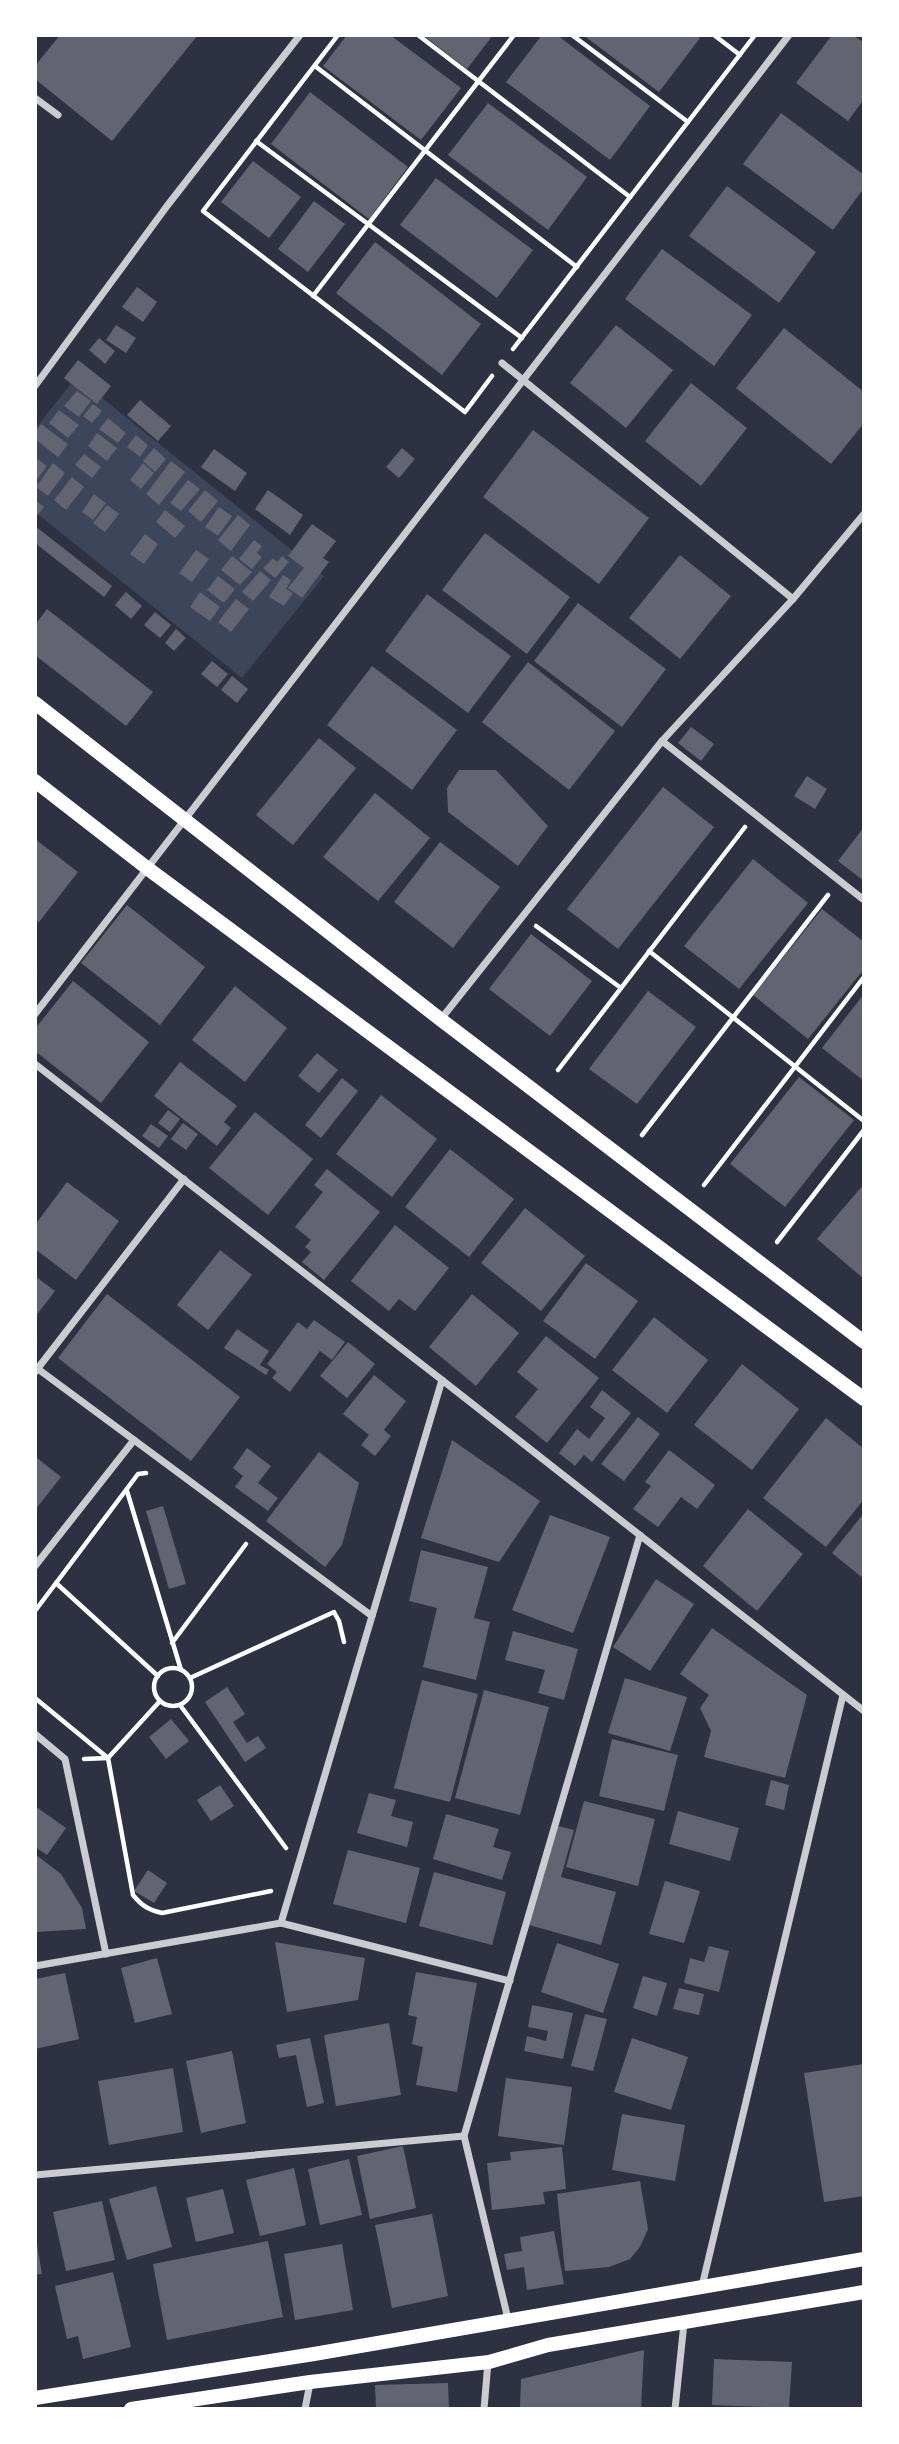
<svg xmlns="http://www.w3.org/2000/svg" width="899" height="2444" font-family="'PT Sans',sans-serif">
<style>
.green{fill:#3c4559}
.building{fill:#626471}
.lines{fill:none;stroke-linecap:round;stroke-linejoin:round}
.path{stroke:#fff;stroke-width:4.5}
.minor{stroke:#caccd0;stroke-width:7}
.secondary{stroke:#fff;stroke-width:14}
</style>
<rect width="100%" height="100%" fill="#2d3142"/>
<!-- green -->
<polygon class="green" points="76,377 324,576 242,678 35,512 35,429"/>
<!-- building -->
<g class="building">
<polygon points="60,35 198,35 112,141 35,79 35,66"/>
<polygon points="347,35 390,35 461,88 421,140 323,66"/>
<polygon points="423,35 493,35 467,69"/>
<polygon points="542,35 557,35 650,106 610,160 506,82"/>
<polygon points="583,35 696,35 700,38 659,92"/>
<polygon points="832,35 853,35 864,43 864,99 848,121 796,83"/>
<polygon points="310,92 408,167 369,219 271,144"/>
<polygon points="488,103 587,177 548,230 448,155"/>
<polygon points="781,113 864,175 864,188 833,230 743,164"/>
<polygon points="253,161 301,197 269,238 221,202"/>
<polygon points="436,178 533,250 497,298 400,225"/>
<polygon points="727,186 816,252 779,303 689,236"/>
<polygon points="314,201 345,224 308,272 278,249"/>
<polygon points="375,242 481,324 442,375 336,293"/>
<polygon points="662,249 752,315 714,366 625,299"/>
<polygon points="137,287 157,302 143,322 122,307"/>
<polygon points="116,325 136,338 126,353 106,340"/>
<polygon points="616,325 673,370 626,428 570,383"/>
<polygon points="784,328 864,392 864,423 831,464 736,388"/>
<polygon points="99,338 115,351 105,364 89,350"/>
<polygon points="78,360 111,386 97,404 64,378"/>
<polygon points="691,383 747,428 701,486 645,441"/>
<polygon points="77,391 91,401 79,417 64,406"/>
<polygon points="140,400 171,426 158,441 127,415"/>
<polygon points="93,404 102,411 92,423 83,416"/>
<polygon points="59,410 79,425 68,438 49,423"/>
<polygon points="108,418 126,433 118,443 99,429"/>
<polygon points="41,424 68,444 58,457 35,439 35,432"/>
<polygon points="533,430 649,518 599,584 483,497"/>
<polygon points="97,433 117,448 107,461 88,446"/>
<polygon points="136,435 148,445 140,457 127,447"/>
<polygon points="154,448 166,459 155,472 143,461"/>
<polygon points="402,448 415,459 399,478 386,467"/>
<polygon points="214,449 247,473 235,491 201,467"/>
<polygon points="84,454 101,467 92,478 75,465"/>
<polygon points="36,458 47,466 35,482 35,459"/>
<polygon points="171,461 185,472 159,505 146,494"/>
<polygon points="53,463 65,473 48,496 36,487"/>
<polygon points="143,463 154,473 141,489 130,480"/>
<polygon points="72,477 84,487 66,510 54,500"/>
<polygon points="188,480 200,489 181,511 170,503"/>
<polygon points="205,490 218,501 201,522 188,511"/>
<polygon points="268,490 303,515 290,535 255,509"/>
<polygon points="94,494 106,503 93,520 82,512"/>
<polygon points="35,500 44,507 35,518"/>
<polygon points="107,505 119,514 105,532 93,523"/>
<polygon points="219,507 232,516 218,536 205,527"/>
<polygon points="165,510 185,526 175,538 156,522"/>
<polygon points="238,515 250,525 231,551 218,540"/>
<polygon points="312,524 336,541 323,558 329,562 302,598 288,588 304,568 288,556"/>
<polygon points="35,526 112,586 104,597 35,543"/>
<polygon points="485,533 570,597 527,654 442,590"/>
<polygon points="145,534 158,544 144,564 130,554"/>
<polygon points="254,540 262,546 257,553 262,557 252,569 239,559"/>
<polygon points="196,550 209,559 192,582 179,573"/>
<polygon points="680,555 731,596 680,659 629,618"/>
<polygon points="232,556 252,572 240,585 221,570"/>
<polygon points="282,556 289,562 275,578 263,568 273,558 277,562"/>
<polygon points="260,571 271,580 253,601 242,592"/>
<polygon points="283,575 291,580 286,589 293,593 284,606 269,597"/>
<polygon points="218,576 235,589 224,603 207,590"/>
<polygon points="126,592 142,606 131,619 115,605"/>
<polygon points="200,592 220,607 210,621 190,607"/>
<polygon points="427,594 511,656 468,713 385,651"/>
<polygon points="236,599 249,609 231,632 218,622"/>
<polygon points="578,603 666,669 622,727 534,661"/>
<polygon points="47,609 153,692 126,726 35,655 35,625"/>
<polygon points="155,612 171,625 160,638 144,625"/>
<polygon points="176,629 186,638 174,651 165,643"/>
<polygon points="212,661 228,674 217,687 201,674"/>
<polygon points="528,662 615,731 569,790 482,722"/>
<polygon points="372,666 457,730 412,790 327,725"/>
<polygon points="232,676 248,689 237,703 221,690"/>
<polygon points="691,727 714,744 701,761 678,743"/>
<polygon points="319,738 356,768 293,845 256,815"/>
<polygon points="459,770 496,770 548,826 518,866 448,812 447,788"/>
<polygon points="807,776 827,789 815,809 794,796"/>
<polygon points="663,787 714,827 618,949 567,909"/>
<polygon points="375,793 430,838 378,901 323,857"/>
<polygon points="864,827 864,881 838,861"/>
<polygon points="35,839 78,872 39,922 35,920"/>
<polygon points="440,842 500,887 453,948 394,902"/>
<polygon points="753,859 808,903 739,989 684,946"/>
<polygon points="127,905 205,967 160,1025 81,963"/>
<polygon points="822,909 864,942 864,969 808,1039 753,995"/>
<polygon points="531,934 592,981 550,1036 489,989"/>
<polygon points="73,981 149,1042 101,1103 35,1051 35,1029"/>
<polygon points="235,986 287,1028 245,1082 192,1040"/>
<polygon points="648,991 696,1027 637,1104 589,1069"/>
<polygon points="864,994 864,1081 822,1048"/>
<polygon points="317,1053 338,1070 319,1093 298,1076"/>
<polygon points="180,1062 237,1106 224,1122 231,1128 217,1146 154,1096"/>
<polygon points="799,1077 854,1120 785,1207 730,1164"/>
<polygon points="342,1078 358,1091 321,1138 305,1125"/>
<polygon points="381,1095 437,1139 392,1197 336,1154"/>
<polygon points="168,1110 180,1119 170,1132 158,1123"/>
<polygon points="255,1112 313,1159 268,1215 209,1168"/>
<polygon points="183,1123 198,1134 186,1150 171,1139"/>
<polygon points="151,1124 168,1136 159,1148 142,1136"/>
<polygon points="450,1149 514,1199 469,1257 405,1207"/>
<polygon points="327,1169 380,1212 324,1280 302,1262 311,1252 305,1247 311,1240 295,1227 323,1192 314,1185"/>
<polygon points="67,1182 119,1221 76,1280 35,1249 35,1225"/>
<polygon points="864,1184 864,1279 817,1239"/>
<polygon points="525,1208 585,1256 541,1311 481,1263"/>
<polygon points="395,1225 449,1268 415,1311 399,1299 389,1311 351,1281"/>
<polygon points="220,1250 252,1275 208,1330 177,1305"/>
<polygon points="586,1263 638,1301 595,1359 543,1321"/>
<polygon points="35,1276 55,1291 35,1317"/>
<polygon points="107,1294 240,1397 191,1461 58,1358"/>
<polygon points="472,1294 519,1333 476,1386 429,1347"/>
<polygon points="654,1317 708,1360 667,1413 612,1370"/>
<polygon points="314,1320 345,1342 332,1360 320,1351 290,1392 272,1378 277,1372 267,1364 298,1322 307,1329"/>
<polygon points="237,1329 269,1351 260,1365 269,1370 266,1375 224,1348"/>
<polygon points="546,1336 599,1378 547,1443 515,1417 538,1389 517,1372"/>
<polygon points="348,1342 375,1364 347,1398 320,1376"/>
<polygon points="742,1364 799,1409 752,1470 694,1425"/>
<polygon points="374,1375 406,1401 384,1430 391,1436 375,1456 361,1445 369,1435 343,1414"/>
<polygon points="602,1390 631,1413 592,1462 584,1455 575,1466 559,1453 577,1429 589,1439 605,1418 590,1407"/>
<polygon points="638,1417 660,1434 624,1481 601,1464"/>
<polygon points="826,1418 864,1449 864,1499 826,1547 763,1498"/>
<polygon points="452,1440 540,1501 499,1562 421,1538"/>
<polygon points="247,1448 271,1466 258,1483 278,1498 268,1511 235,1487 243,1476 233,1468"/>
<polygon points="669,1450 715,1485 697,1509 681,1497 658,1527 633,1509 651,1486 645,1482"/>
<polygon points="319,1452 359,1483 342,1545 325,1567 266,1521"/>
<polygon points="37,1458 61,1477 35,1510 35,1460"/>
<polygon points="163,1506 186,1584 169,1589 146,1511"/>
<polygon points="748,1509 803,1554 757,1611 703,1566"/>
<polygon points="864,1513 864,1579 832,1553"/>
<polygon points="550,1515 610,1537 573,1633 512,1610"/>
<polygon points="421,1550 488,1567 474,1618 490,1622 476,1680 423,1667 437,1608 409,1601"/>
<polygon points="656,1579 694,1604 650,1671 613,1647"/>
<polygon points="712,1628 807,1695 785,1778 704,1757 711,1731 700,1708 709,1695 680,1674"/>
<polygon points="513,1631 578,1649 564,1700 538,1693 545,1670 505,1660"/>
<polygon points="625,1678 687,1697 670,1751 608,1733"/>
<polygon points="422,1680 478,1694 450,1802 394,1788"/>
<polygon points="227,1687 245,1714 233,1722 247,1743 258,1736 266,1748 245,1762 205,1702"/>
<polygon points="484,1690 549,1707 520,1815 455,1798"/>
<polygon points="171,1719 189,1741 166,1759 149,1737"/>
<polygon points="612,1739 678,1755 664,1811 599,1796"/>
<polygon points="771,1780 789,1785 784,1810 765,1805"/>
<polygon points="220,1785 234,1806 211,1821 197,1800"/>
<polygon points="369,1793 396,1800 391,1816 413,1822 407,1847 357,1833"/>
<polygon points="584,1801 655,1819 638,1886 566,1867"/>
<polygon points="35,1806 66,1828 47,1855 35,1847"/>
<polygon points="678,1811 739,1828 730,1861 669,1844"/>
<polygon points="446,1814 499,1829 493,1847 511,1852 502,1880 433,1859"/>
<polygon points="558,1826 574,1830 561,1877 616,1892 601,1945 529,1925"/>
<polygon points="348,1850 420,1868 406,1923 333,1904"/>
<polygon points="35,1854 61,1874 82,1908 86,1929 35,1932"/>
<polygon points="148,1870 167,1883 154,1903 134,1891"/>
<polygon points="434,1872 506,1892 492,1945 419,1926"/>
<polygon points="665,1881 700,1891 684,1943 649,1934"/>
<polygon points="275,1942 365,1958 358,2000 287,2012"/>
<polygon points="557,1943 619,1964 603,2013 541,1992"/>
<polygon points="709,1946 729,1951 719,1992 684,1983 690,1958 704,1962"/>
<polygon points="157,1958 172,2014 135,2023 121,1968"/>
<polygon points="416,1972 477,1983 457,2092 416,2085 423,2047 412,2044 417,2017 408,2015"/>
<polygon points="65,1973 79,2039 35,2049 35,1979"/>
<polygon points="643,1976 667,1983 657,2016 633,2008"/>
<polygon points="679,1988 704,1994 699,2015 673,2009"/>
<polygon points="532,2005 573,2013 563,2059 524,2051 527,2036 546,2041 548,2031 528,2027"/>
<polygon points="585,2014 607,2019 593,2071 571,2066"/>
<polygon points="389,2023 401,2095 336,2106 324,2035"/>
<polygon points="310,2038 324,2103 307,2107 296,2055 279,2058 276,2045"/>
<polygon points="632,2038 688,2057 671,2110 614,2092"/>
<polygon points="232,2051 246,2123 201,2133 186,2061"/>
<polygon points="864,2064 864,2196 824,2202 804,2073"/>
<polygon points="173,2068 183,2132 109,2145 98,2081"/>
<polygon points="506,2078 572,2087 564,2145 498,2136"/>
<polygon points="622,2114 685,2125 675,2181 612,2170"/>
<polygon points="403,2146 416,2208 370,2219 357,2156"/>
<polygon points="562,2147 566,2189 543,2192 545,2204 492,2210 487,2163 511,2160 510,2152"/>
<polygon points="349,2159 362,2215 320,2225 308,2169"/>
<polygon points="294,2168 306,2225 260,2236 246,2180"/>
<polygon points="640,2181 648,2229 640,2247 630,2259 609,2267 565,2271 557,2194"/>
<polygon points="156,2186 172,2247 127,2260 109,2199"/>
<polygon points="223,2189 234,2233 196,2242 186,2198"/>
<polygon points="102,2201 115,2260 66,2271 53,2212"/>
<polygon points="432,2214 448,2296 392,2308 375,2225"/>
<polygon points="554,2231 564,2284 527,2290 524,2267 507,2270 504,2254 522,2251 520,2237"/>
<polygon points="36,2239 42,2274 35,2275 35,2240"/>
<polygon points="268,2241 283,2317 167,2340 153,2264"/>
<polygon points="342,2244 353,2310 295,2320 284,2254"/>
<polygon points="113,2272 131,2347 83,2359 78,2336 67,2339 55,2286"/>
<polygon points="644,2350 641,2409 520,2409 521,2379"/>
<polygon points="714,2359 792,2362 789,2408 712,2405"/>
<polygon points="448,2383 449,2409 376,2409 375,2385"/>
</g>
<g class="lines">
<!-- path -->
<g class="path">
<polyline points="338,35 203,211 465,412 492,376"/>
<polyline points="418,35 630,197"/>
<polyline points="572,35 688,122"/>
<polyline points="714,35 740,55"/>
<polyline points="315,66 577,267"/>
<polyline points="256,141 522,338"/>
<polyline points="313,296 514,35"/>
<polyline points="513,349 755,35"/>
<polyline points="536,926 621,988"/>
<polyline points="649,951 864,1121"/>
<polyline points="558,1070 745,827"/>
<polyline points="642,1135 828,895"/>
<polyline points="704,1185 864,977"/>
<polyline points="777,1242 864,1130"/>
<polyline points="127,1491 181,1670"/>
<polyline points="56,1583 158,1676"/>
<polyline points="35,1611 138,1474 146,1473"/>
<polyline points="335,1614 339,1621 344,1642"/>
<polyline points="172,1643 246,1544"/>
<circle cx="173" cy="1687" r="19"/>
<polyline points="190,1678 334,1612"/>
<path d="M35,1698L108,1758L133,1895C142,1906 149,1910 162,1913L271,1891"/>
<polyline points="180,1705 286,1848"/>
<polyline points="84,1759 108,1758 160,1701"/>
</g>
<!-- minor -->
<g class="minor">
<polyline points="35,98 58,115"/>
<polyline points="502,363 793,599"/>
<polyline points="35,386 167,206 300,35"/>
<polyline points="662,741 864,900"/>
<polyline points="35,1014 789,35"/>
<polyline points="441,1019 662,741 793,599 864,514"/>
<polyline points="35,1064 442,1380 864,1711"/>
<polyline points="38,1369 372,1616"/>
<polyline points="35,1372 184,1179"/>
<polyline points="35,1566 134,1440"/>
<polyline points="35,1734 65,1759 106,1954"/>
<polyline points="281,1923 442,1380"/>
<polyline points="35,1966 281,1923 510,1981"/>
<polyline points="35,2175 464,2136"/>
<polyline points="702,2286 843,1695"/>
<polyline points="508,2319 464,2136 640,1535"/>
<polyline points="305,2409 310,2383"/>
<polyline points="484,2409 488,2362"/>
<polyline points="675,2409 684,2323"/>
</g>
<!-- secondary -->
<g class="secondary">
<polyline points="35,703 440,1019 864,1342"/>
<polyline points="35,781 147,868 864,1399"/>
<polyline points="35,2398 314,2354 864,2259"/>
<polyline points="131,2409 310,2382 489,2362 548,2345 864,2292"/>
</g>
</g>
<!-- border -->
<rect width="899" height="2444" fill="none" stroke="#ffffff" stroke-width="74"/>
</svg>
